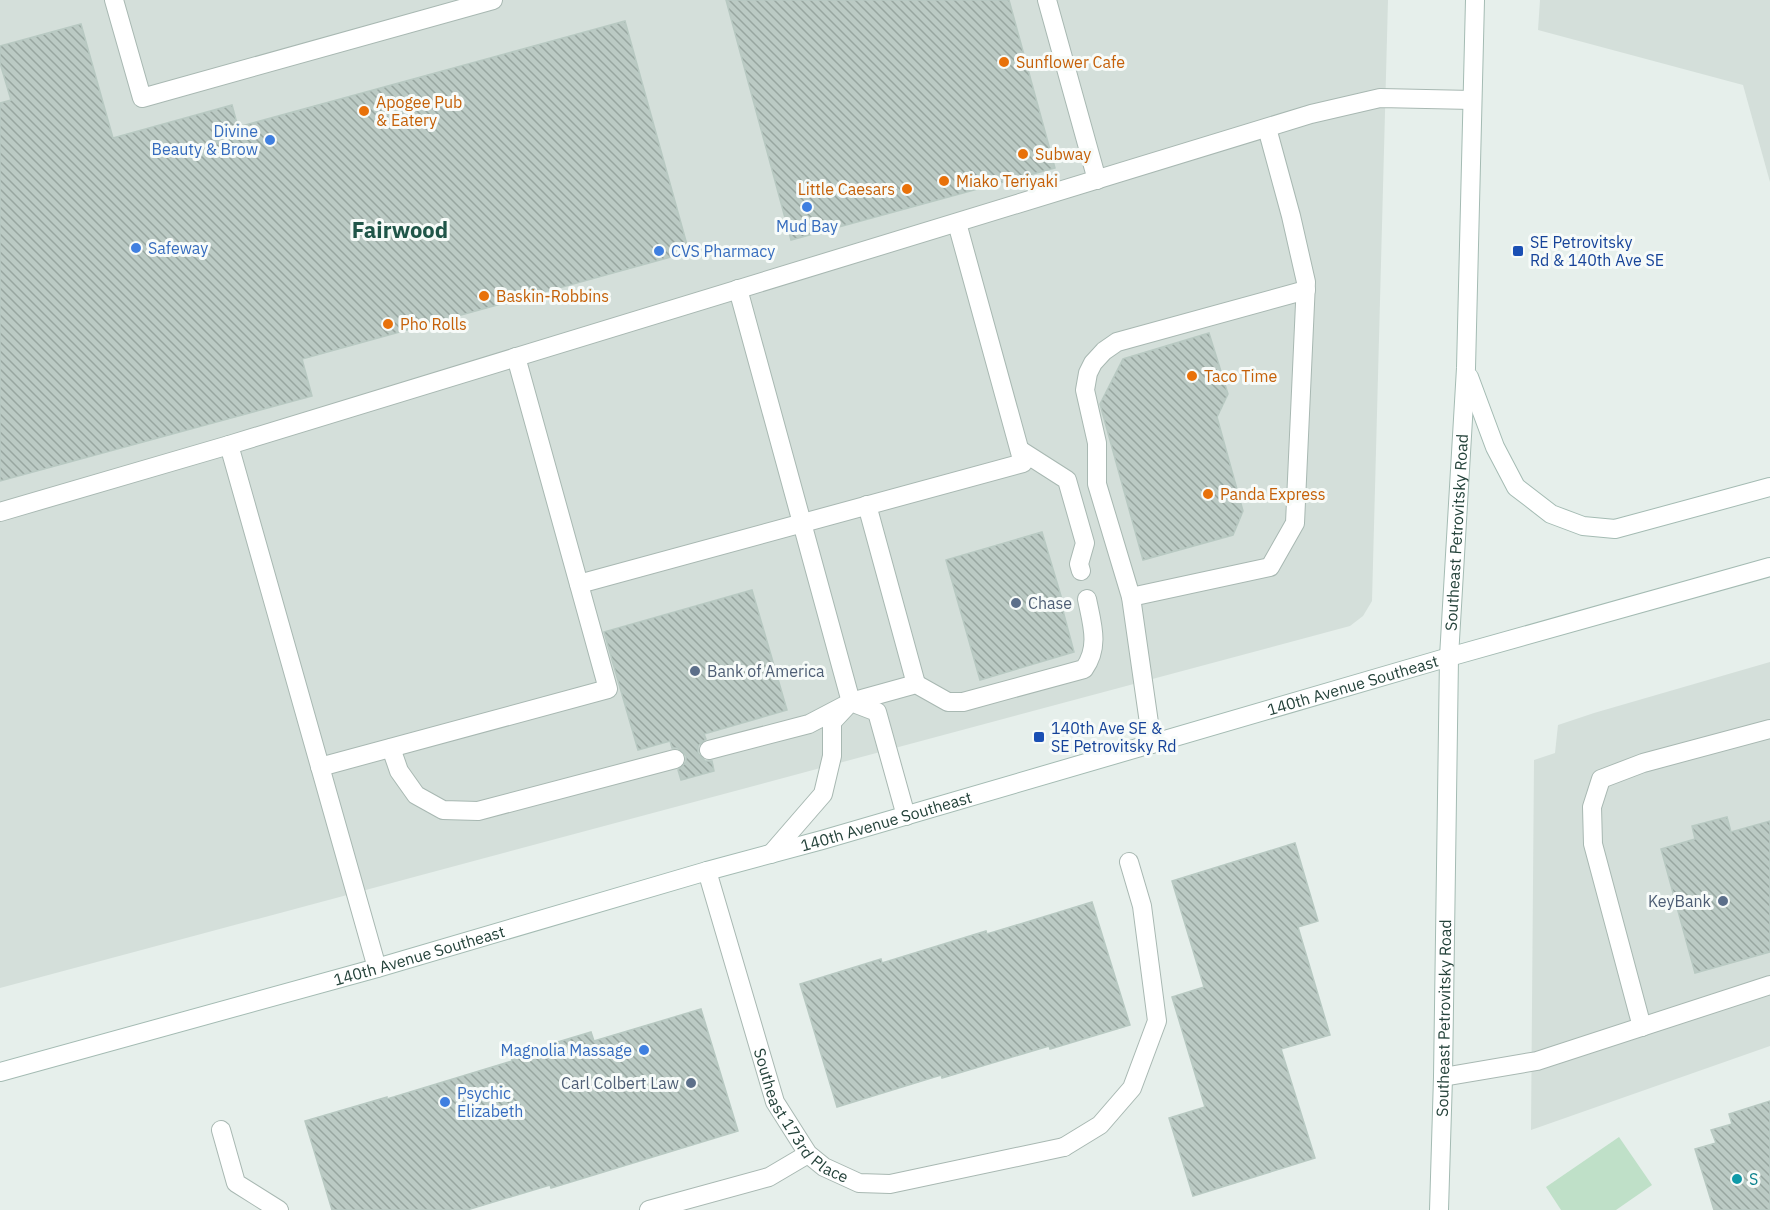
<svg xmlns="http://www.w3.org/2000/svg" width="1770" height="1210" font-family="'IBM Plex Sans',sans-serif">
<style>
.built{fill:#d4dfda}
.green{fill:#bfe0c8}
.building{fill:url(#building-back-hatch);stroke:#b8c9c2;stroke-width:1.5}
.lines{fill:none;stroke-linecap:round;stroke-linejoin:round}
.service-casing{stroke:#a8b8b2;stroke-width:20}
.minor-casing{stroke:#a8b8b2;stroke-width:20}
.secondary-casing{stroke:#a4bbb3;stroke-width:20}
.service{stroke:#fff;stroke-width:18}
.minor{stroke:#fff;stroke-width:18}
.secondary{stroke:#fff;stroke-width:18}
.food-dot{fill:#e8710a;stroke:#f7fbf9;stroke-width:2}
.shop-dot{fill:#3f7fe0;stroke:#f7fbf9;stroke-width:2}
.transit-dot{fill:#1a4fb4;stroke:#f7fbf9;stroke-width:2}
.service-dot{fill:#5c6f8a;stroke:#f7fbf9;stroke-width:2}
.culture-dot{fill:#0f9aa8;stroke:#f7fbf9;stroke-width:2}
.labels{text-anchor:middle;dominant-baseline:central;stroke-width:6;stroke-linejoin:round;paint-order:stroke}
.food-label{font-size:16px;fill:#c56008;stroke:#f7fbf9;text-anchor:start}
.shop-label{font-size:16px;fill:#366cbe;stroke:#f7fbf9;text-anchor:start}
.transit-label{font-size:16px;fill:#164399;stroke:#f7fbf9;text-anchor:start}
.street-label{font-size:16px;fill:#24423a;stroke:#f7fbf9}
.service-label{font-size:16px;fill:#4e5e75;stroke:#f7fbf9;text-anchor:start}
.culture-label{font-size:16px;fill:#0d838f;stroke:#f7fbf9;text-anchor:start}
.district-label{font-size:22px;font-weight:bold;fill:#1f5548;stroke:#f7fbf9}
</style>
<defs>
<pattern id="building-back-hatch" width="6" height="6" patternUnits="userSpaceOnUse" patternTransform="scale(1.5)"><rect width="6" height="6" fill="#bbcac4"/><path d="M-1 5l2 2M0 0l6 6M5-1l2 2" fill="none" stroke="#98a6a0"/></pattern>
</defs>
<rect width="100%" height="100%" fill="#e6efeb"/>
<!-- built -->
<g class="built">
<polygon points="0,0 1388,0 1372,601 1363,616 1350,626 0,988"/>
<polygon points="1540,0 1770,0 1770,182 1743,85 1538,30"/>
<polygon points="1770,662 1770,1046 1531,1130 1534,760 1555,753 1558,725 1594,713"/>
</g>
<!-- green -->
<polygon class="green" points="1619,1137 1652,1185 1616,1210 1561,1210 1546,1187"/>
<!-- building -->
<g class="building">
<polygon points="726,0 1009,0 1055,168 791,240"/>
<polygon points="625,21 689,252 302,359 312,396 0,481 0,103 11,100 0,63 0,46 81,24 113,138 232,105 238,127"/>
<polygon points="1209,333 1228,394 1217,417 1243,511 1233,535 1143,560 1100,404 1123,359"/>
<polygon points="1042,532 1064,606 1062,607 1074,652 980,680 946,560"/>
<polygon points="752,590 787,710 704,734 706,739 698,746 698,753 705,761 712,761 714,771 681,780 678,770 686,762 686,756 678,748 672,748 670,741 638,750 604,632"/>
<polygon points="1727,817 1731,832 1770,821 1770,952 1695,973 1661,849 1695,839 1692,826"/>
<polygon points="1295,843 1318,921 1298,927 1330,1035 1281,1049 1315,1158 1193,1196 1169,1118 1205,1107 1172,997 1204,987 1172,881"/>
<polygon points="1092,902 1130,1025 1050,1049 1049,1046 942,1078 941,1075 837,1107 800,984 881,959 882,963 986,931 987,934"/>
<polygon points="701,1009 738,1131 551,1188 550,1185 467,1210 332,1210 305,1121 387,1097 387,1099 512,1061 511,1056 591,1032 594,1041"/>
<polygon points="1770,1101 1770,1210 1714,1210 1695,1149 1716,1143 1711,1130 1732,1124 1729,1114"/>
</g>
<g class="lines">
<!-- service casing -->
<g class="service-casing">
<g id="service">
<polyline points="114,0 142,98 493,0"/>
<polyline points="1047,0 1097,180"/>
<polyline points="738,289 851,702"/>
<polyline points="229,445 377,968"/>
<polyline points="1020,450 1067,480 1085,543 1079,564 1081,571"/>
<polyline points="867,505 916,684"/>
<polyline points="0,512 229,445 1311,114 1380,98 1472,100"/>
<polyline points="579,584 1023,463 957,223"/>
<polyline points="1131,597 1270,567 1295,523 1306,282 1291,216 1267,128"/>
<polyline points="851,702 877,712 906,816"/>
<polyline points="1152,744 1131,597 1097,484 1097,443 1085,390 1088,373 1093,363 1104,351 1117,342 1306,290"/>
<polyline points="391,748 399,771 416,795 443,810 478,811 675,759"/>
<path d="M709,750L809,724L851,702L916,684L948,702H963L1084,669C1100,647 1092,624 1087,599"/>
<polyline points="320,767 608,689 516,357"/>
<polyline points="771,854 823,794 832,756 832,722 846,707"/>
<polyline points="1642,1027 1593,844 1592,807 1601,779 1643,763 1770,729"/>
<polyline points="1443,1077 1537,1061 1770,985"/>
<polyline points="221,1130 236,1183 279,1210"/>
<polyline points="1064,1147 1100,1125 1132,1088 1157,1021 1142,906 1129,862"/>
<polyline points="649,1210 769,1177 808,1154"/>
</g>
</g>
<!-- minor casing -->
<g class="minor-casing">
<g id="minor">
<path id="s1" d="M707,871L775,1102L808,1154L824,1167L859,1183L890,1184L1064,1147"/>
</g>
</g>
<!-- secondary casing -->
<g class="secondary-casing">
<g id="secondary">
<polyline points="1469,377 1495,447 1516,487 1551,514 1583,526 1615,529 1770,487"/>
<path id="s2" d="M0,1072L377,968L707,871L822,840L1449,657L1770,567"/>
<path id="s3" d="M1439,1210L1443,1077L1449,657L1466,368L1475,0"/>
</g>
</g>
<!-- service -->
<use href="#service" class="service"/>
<!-- minor -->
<use href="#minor" class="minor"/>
<!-- secondary -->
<use href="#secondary" class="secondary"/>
</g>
<!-- markers -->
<g class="food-dot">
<circle cx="1004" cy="62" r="6"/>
<circle cx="364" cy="111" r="6"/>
<circle cx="1023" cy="154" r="6"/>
<circle cx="944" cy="181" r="6"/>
<circle cx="907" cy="189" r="6"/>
<circle cx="484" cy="296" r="6"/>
<circle cx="388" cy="324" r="6"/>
<circle cx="1192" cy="376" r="6"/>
<circle cx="1208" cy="494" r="6"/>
</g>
<g class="shop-dot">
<circle cx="270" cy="140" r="6"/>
<circle cx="807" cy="207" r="6"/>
<circle cx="136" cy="248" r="6"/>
<circle cx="659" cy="251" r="6"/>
<circle cx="644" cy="1050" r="6"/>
<circle cx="445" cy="1102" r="6"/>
</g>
<g class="transit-dot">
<rect x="1512" y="245" width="12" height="12" rx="3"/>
<rect x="1033" y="731" width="12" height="12" rx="3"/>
</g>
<g class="service-dot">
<circle cx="1016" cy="603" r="6"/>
<circle cx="695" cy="671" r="6"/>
<circle cx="1723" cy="901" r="6"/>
<circle cx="691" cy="1083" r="6"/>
</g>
<circle class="culture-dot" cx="1737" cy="1179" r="6"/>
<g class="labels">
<!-- food labels -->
<g class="food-label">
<text x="1016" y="62">Sunflower Cafe</text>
<text x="376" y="102">Apogee Pub<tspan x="376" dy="18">&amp; Eatery</tspan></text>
<text x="1035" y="154">Subway</text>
<text x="956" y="181">Miako Teriyaki</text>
<text x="895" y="189" text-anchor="end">Little Caesars</text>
<text x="496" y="296">Baskin-Robbins</text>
<text x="400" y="324">Pho Rolls</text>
<text x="1204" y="376">Taco Time</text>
<text x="1220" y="494">Panda Express</text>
</g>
<!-- shop labels -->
<g class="shop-label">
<text x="258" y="131" text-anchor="end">Divine<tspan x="258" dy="18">Beauty &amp; Brow</tspan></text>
<text x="807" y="226" text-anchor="middle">Mud Bay</text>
<text x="148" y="248">Safeway</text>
<text x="671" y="251">CVS Pharmacy</text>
<text x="632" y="1050" text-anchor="end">Magnolia Massage</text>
<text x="457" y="1093">Psychic<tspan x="457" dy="18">Elizabeth</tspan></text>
</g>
<!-- transit labels -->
<g class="transit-label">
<text x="1530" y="242">SE Petrovitsky<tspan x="1530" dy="18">Rd &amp; 140th Ave SE</tspan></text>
<text x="1051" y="728">140th Ave SE &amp;<tspan x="1051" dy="18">SE Petrovitsky Rd</tspan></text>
</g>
<!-- street labels -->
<g class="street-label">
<text stroke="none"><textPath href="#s3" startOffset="678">Southeast Petrovitsky Road</textPath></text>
<text stroke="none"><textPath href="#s2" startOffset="1407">140th Avenue Southeast</textPath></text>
<text stroke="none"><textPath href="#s2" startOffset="921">140th Avenue Southeast</textPath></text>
<text stroke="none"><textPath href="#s2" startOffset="435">140th Avenue Southeast</textPath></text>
<text stroke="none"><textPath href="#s3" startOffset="192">Southeast Petrovitsky Road</textPath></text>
<text stroke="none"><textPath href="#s1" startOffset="267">Southeast 173rd Place</textPath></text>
</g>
<!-- service labels -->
<g class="service-label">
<text x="1028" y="603">Chase</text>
<text x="707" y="671">Bank of America</text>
<text x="1711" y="901" text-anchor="end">KeyBank</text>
<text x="679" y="1083" text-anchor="end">Carl Colbert Law</text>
</g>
<!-- culture labels -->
<g class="culture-label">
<text x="1749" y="1179">S</text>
</g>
<!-- district labels -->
<g class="district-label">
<text x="400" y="229">Fairwood</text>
</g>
</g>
</svg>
